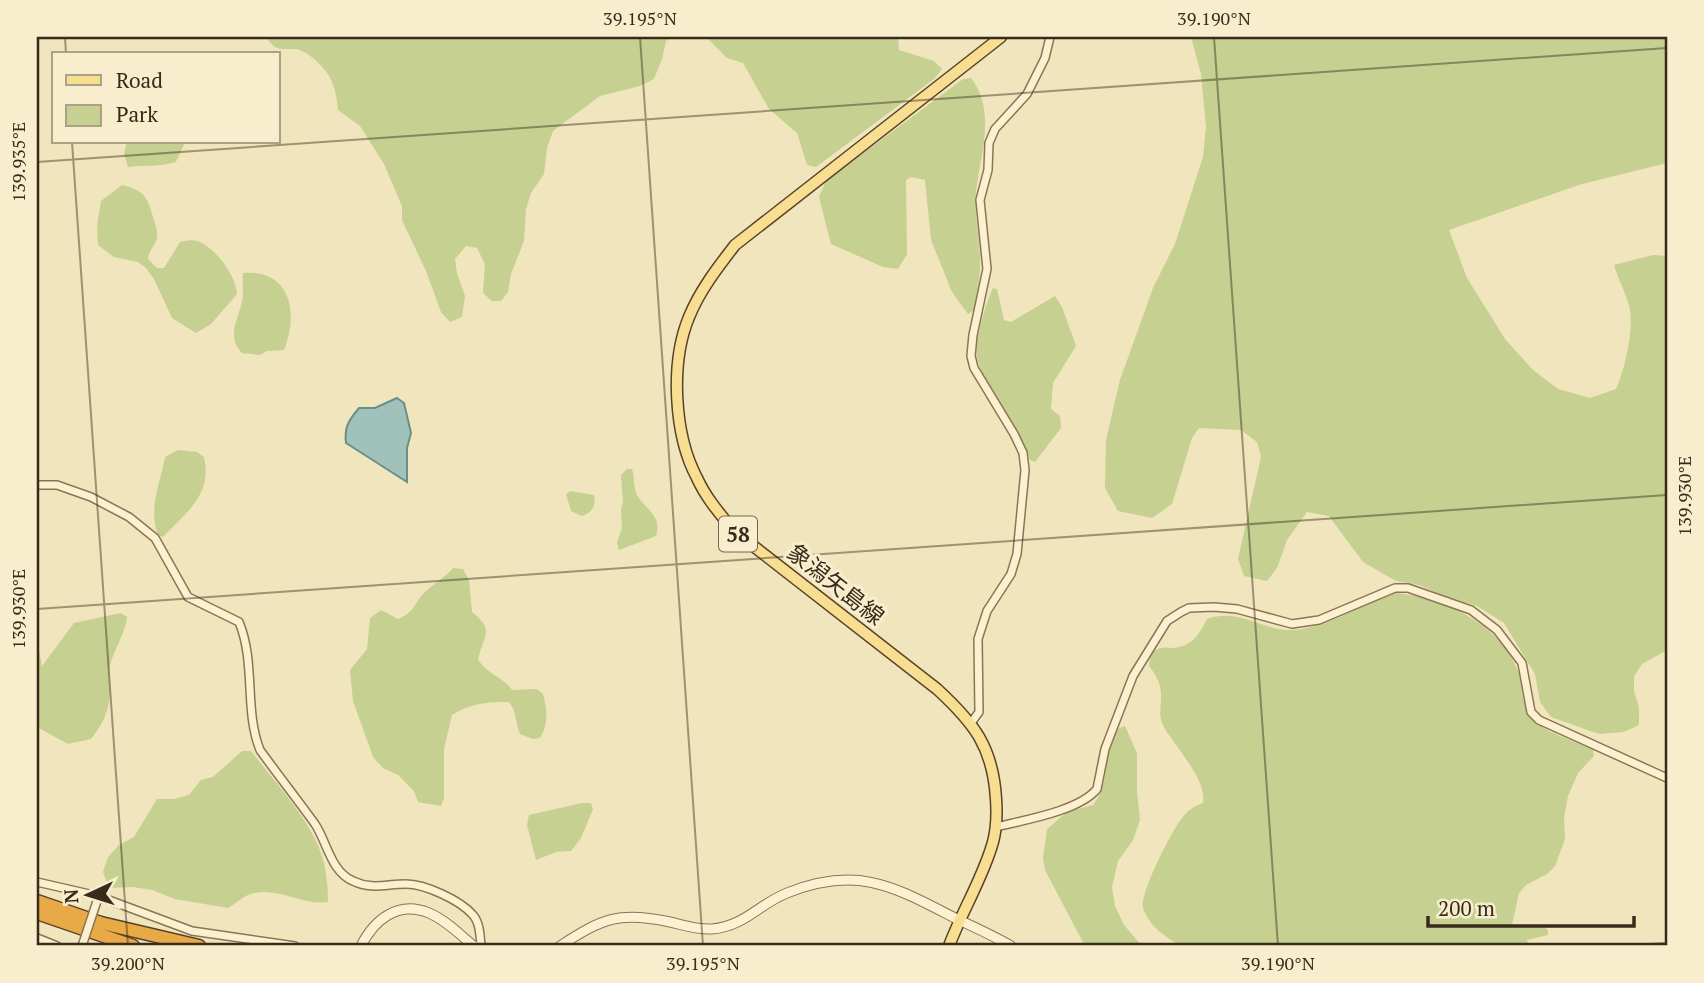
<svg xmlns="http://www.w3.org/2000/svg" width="1704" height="983" font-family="'PT Serif','Noto Sans JP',serif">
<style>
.green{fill:#c5d091}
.water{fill:#a1c2ba;stroke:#689089;stroke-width:2}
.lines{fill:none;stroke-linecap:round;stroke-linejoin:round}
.minor-casing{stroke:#8b7555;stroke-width:10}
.tertiary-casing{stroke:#8b7555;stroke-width:11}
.primary-casing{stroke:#58422a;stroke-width:13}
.motorway-casing{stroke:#58422a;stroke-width:15}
.minor{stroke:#fbf1d1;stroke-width:7}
.tertiary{stroke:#fbf1d1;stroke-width:9}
.primary{stroke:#f8de91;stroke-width:10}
.motorway{stroke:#e8aa46;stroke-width:12}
.minor-bridge-casing{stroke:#8b7555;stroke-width:10;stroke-linecap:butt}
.minor-bridge{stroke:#fbf1d1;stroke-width:7}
.ticks{fill:none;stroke:#392b1b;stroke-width:2;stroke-opacity:0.45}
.labels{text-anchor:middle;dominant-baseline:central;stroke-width:6;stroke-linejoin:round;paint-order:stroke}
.shield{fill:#f8eece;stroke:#726651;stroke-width:2}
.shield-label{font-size:21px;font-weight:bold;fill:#392b1b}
.street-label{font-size:23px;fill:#392b1b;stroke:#f8eece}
.neatline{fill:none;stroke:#392b1b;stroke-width:2.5}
.ticks-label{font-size:18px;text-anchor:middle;fill:#392b1b}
</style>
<rect width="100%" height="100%" fill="#f1e5bd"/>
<!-- green -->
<g class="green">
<path d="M266,37H674L666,41L662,59L654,79L640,86L600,96L553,131L547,148L544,174L531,193L526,209L524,241L511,274L508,292L501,301H492L483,293L485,264L477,248L466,246L455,259L457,273L465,296L462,317L450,322L441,312L426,271L402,220V206L384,164L360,126L338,110C337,101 336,91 332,82C328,70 308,50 295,49C279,49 276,51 266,37Z"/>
<polygon points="706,37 898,37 899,50 934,61 942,69 934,79 816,167 807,165 797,133 769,109 743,63 727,58"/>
<path d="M1191,37H1667V163L1582,184L1449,230L1467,278L1505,339L1533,370L1558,389L1590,398L1616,389C1625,370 1636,322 1628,302C1624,289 1618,279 1614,265L1653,255L1667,256V650L1642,664L1634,676V691L1639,707V725L1624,732L1599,734L1551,717L1540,702L1535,674L1504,623L1477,606L1442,595L1419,585L1396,581L1363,562L1329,516L1307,512L1287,540L1277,568L1267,581L1244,576L1238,559L1261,457L1257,442L1241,430L1199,428L1192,438L1172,504L1152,518L1118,511L1105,488L1106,440L1120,380L1153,288L1175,244L1203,157L1206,127L1201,74Z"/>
<path d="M971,78C997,112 980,154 976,192C974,217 981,242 980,267C980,281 976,296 974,310L968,314L952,292L931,240L925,180L911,177L906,180L907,254L898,269L883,267L831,244L819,197L826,181L963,79Z"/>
<path d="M127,142H185L176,162C161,167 143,165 128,167L124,153Z"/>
<path d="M122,185C146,191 147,197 154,220C156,226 158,232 157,238C155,246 149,250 148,259L157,268H164L180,242C187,240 196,239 202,243C218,252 236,276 237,294L211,324L196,333L172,318L154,279L146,268L138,262L114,257L98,245L97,226L101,201Z"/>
<path d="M243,273C291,269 299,313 284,350L267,351L260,355L242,353C226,336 238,321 242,301C244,292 242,282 243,273Z"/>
<path d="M993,288L997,289L1004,320L1011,322L1055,296L1062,307L1076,346L1053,383L1051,409L1060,416L1061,428L1035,462L1030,460C1019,424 984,390 977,357C974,341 986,303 993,288Z"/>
<path d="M178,450L197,452L204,457C213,495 186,512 163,537L158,535C148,509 160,484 165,457Z"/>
<path d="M627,469H632C635,478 633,489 638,497C647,510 662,516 656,536L619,550L617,542L622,528L621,510L623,502L621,475Z"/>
<path d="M570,491L594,495C596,506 592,513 582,516L571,511L566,494Z"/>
<path d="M453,568L463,569L469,580L472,612C494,630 485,633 478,659C487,675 501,675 512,690L537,689L543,694C547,710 549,723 540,738L533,739L520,734C515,722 517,712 509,702C487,702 472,703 452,715L444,749V798L441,806L418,802L414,791L398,775L383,768L373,757L353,701L350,670L367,649L370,618L381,610L398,619C416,612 413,603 426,591C435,583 444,578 453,568Z"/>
<path d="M1396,593C1443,598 1500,623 1518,671C1523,686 1521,705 1531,718C1541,731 1577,742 1593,750L1594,756L1578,773L1568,796L1564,818L1565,839L1555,866L1547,874L1526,885L1519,893L1512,925L1544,927L1548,930V935L1527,940L1528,944L1534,946H1181C1164,936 1150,927 1143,908C1139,895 1172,830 1182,818C1188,810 1194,806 1203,803C1207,779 1175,747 1164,727C1153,707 1172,694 1149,666L1151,652C1167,644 1166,650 1179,647C1194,644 1201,631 1207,619C1238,608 1258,628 1287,630C1318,632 1359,607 1386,595Z"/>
<path d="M121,613L127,617C126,631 114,650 110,665C108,674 110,684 110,693C109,712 102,725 91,739L68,744L37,727V641L42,666L74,623Z"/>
<path d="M1125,726L1137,753V791L1140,820L1133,840L1118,861L1112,887L1115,906L1124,925L1142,946H1085L1045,870L1043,858L1047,829L1067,812L1093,805C1096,800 1100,795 1102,789C1108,769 1105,745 1119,728Z"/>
<path d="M242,751H251C271,777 308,818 319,848C326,865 328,884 328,902C302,906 274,884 248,895C241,898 235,904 228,908L175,899L152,890L133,887L109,888L103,872L108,857L119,845L134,837L157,799H174L189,795L201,780L213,777Z"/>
<polygon points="582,803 591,803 593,809 581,838 571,851 556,852 536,860 527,825 529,815"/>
</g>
<!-- water -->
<path class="water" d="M397,398L404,403L411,433L407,448V482L346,443C344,427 349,420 359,408H375Z"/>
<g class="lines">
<!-- minor casing -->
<g class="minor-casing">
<g id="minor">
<path d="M37,485H57L91,497L129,517L155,538L188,597L239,622C256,663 244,710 260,750C278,775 297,799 315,824C327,842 331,872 353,881C372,890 386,884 406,884C425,884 460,900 473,915C480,923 480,936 481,946"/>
<polyline points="971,723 979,712 978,639 987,611 1011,574 1017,554 1025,470 1023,453 1014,434 974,368 971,356 973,335 987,269 980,200 988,170 989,143 995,129 1027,94 1045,58 1050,37"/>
<path d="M996,827C1024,820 1079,811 1097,789L1105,749L1133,676L1167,621L1181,612L1189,608L1214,607L1237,609L1292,624L1319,620L1395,588H1408L1471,610L1497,630L1522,663L1531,712L1539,720L1667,778"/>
<polyline points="37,882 98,896 192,931 295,946"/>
<polyline points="37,938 57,946"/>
</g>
</g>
<!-- tertiary casing -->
<g class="tertiary-casing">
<g id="tertiary">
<path d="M361,946C374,920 398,900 429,913C446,920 460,935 474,946"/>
<path d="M560,946C603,918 619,911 670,922C683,925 698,930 712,929C745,926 759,904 787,893C860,864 896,888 959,920C976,928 994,936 1011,946"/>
</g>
</g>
<!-- primary casing -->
<g class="primary-casing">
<path id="primary" d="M949,946C962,911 983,878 993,842C997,827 997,813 996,799C993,747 974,723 937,689L734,531C720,514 706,498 697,478C674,435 670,363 689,317C700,290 718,267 735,245L1001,37"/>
</g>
<!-- motorway casing -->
<g class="motorway-casing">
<g id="motorway">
<polyline points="37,901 101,923 199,946"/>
<polyline points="37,913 133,946"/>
</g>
</g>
<!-- minor -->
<use href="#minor" class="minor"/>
<!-- tertiary -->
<use href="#tertiary" class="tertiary"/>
<!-- primary -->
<use href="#primary" class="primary"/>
<!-- motorway -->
<use href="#motorway" class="motorway"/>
<!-- minor-bridge casing -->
<g class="minor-bridge-casing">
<polyline id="minor-bridge" points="82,946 97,901"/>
</g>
<!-- minor-bridge -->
<use href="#minor-bridge" class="minor-bridge"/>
</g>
<!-- ticks -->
<path class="ticks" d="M65,37L66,54M640,37L703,946M1214,37L1278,946M72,142L128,946M37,162L1667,48M37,609L1667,495M1617,946L1667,943"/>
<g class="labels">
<!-- shield labels -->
<rect class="shield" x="719" y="516.5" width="38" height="35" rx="5"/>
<g class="shield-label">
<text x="738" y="534">58</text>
</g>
<!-- street labels -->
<g class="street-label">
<text transform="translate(836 584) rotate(38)">象潟矢島線</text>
</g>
</g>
<!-- border -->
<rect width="1704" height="983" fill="none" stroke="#f8eece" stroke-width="77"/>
<!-- legend -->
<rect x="52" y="52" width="228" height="91" fill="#f8eece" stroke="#aca086" stroke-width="2"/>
<rect x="66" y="75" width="35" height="10" fill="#f8de91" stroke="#aca086" stroke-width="2"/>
<text x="116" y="88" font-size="21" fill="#392b1b">Road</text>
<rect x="66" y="105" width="35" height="21" fill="#c5d091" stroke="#aca086" stroke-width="2"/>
<text x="116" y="122" font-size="21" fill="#392b1b">Park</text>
<!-- north arrow -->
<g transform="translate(88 895) rotate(266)" stroke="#f8eece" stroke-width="5" paint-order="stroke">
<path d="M0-5L12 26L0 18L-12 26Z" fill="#392b1b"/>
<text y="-10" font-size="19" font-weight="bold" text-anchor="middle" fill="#392b1b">N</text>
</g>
<!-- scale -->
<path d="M1428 916v10h206v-10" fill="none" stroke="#392b1b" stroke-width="3.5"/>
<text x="1438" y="916" font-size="21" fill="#392b1b" stroke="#f8eece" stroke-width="5" paint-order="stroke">200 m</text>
<rect x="38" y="38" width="1628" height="906" class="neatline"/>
<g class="ticks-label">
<text x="640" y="25">39.195°N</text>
<text x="1214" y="25">39.190°N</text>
<text transform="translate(19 162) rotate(-90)" y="6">139.935°E</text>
<text transform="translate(1685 496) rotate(-90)" y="6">139.930°E</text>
<text transform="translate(19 609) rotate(-90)" y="6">139.930°E</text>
<text x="128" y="970">39.200°N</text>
<text x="703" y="970">39.195°N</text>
<text x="1278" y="970">39.190°N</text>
</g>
</svg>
